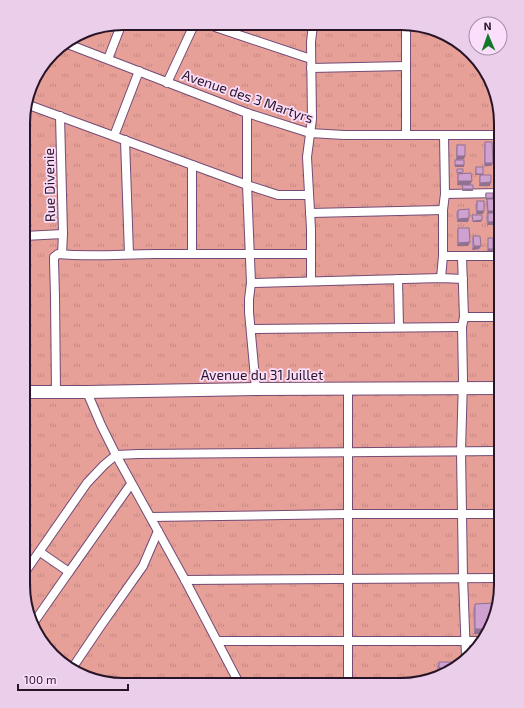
<svg xmlns="http://www.w3.org/2000/svg" width="524" height="708" font-family="'Exo 2',sans-serif">
<style>
.grass{fill:url(#grass-tufts)}
.lines{fill:none;stroke-linecap:round;stroke-linejoin:round}
.street-casing{stroke:#744b75;stroke-width:10}
.secondary-casing{stroke:#744b75;stroke-width:14}
.street{stroke:#fff;stroke-width:8}
.secondary{stroke:#fff;stroke-width:12}
.wall{fill:#b28ab3}
.shaded-wall{fill:#917192}
.building{fill:#cfa1d0;stroke:#917192}
.labels{text-anchor:middle;dominant-baseline:central;stroke-width:3.5;stroke-linejoin:round;paint-order:stroke}
.street-label{font-size:14px;fill:#271527;stroke:#fbdefb}
.rim{fill:none;stroke:#271527;stroke-width:2}
</style>
<defs>
<pattern id="grass-tufts" width="24" height="20" patternUnits="userSpaceOnUse"><rect width="24" height="20" fill="#e6a098"/><path d="M3 7l-1-3M5 7V3M7 7l1-3M15 17l-1-3M17 17v-4M19 17l1-3" fill="none" stroke="#c58983"/></pattern>
</defs>
<rect width="100%" height="100%" fill="#fac9fa"/>
<!-- grass -->
<polygon class="grass" points="414,24 457,40 491,78 501,123 501,592 484,641 446,675 401,685 110,684 67,668 33,630 23,585 24,110 36,73 57,48 91,28"/>
<g class="lines">
<!-- street casing -->
<g class="street-casing">
<g id="street">
<polyline points="215,27 311,59"/>
<polyline points="65,43 247,113 310,133 344,135 501,135"/>
<polyline points="108,59 120,28"/>
<polyline points="311,68 406,66"/>
<polyline points="167,83 193,27"/>
<polyline points="26,104 247,185 278,195 309,195"/>
<polyline points="247,113 247,185 251,283 249,299 249,312 256,389"/>
<polyline points="60,116 63,234 62,254"/>
<polyline points="406,135 406,24"/>
<polyline points="114,136 139,71"/>
<polyline points="125,140 129,254"/>
<polyline points="192,165 192,254"/>
<polyline points="445,194 501,193"/>
<polyline points="310,213 443,210"/>
<polyline points="24,236 63,234"/>
<polyline points="443,256 501,256"/>
<polyline points="462,257 464,317 462,327 463,379 461,451 463,577 466,656"/>
<polyline points="441,278 443,256 443,210 445,194 444,135"/>
<polyline points="398,279 399,327"/>
<polyline points="311,281 311,229 307,157 312,119 311,42 313,25"/>
<polyline points="251,283 441,278 463,279"/>
<polyline points="464,317 501,317"/>
<polyline points="251,329 462,327"/>
<polyline points="348,389 348,685"/>
<path d="M56,392L55,296L54,261V257L58,254C91,257 123,254 156,254C207,254 259,254 311,254"/>
<polyline points="87,392 101,425 116,455 185,580 240,685"/>
<polyline points="151,517 347,514 501,514"/>
<polyline points="40,552 69,572 131,484"/>
<polyline points="23,575 87,483 104,465 116,455 138,454 501,451"/>
<polyline points="185,580 501,578"/>
<polyline points="32,625 69,572"/>
<polyline points="218,641 484,641"/>
<polyline points="71,670 100,627 143,566 158,531"/>
</g>
</g>
<!-- secondary casing -->
<g class="secondary-casing">
<polyline id="secondary" points="23,392 87,392 256,389 501,388"/>
</g>
<!-- street -->
<use href="#street" class="street"/>
<!-- secondary -->
<use href="#secondary" class="secondary"/>
</g>
<!-- wall -->
<g class="wall">
<polygon points="485,142 493,163 491,166 484,166 484,146"/>
<polygon points="457,145 465,156 464,159 456,160 456,148"/>
<polygon points="500,157 501,167 499,167 499,161"/>
<polygon points="476,167 483,174 482,175 490,186 479,186 479,178 480,175 475,175 475,169"/>
<polygon points="457,169 463,174 470,185 457,185 457,177 458,174 457,174"/>
<polygon points="501,173 501,190 496,190 496,177 497,174"/>
<polygon points="486,193 493,198 493,199 495,211 487,225 486,217 487,214 486,202 487,200 486,200 485,195"/>
<polygon points="497,194 501,209 496,209 496,198"/>
<polygon points="477,201 484,211 483,214 476,214 475,205"/>
<polygon points="458,210 469,218 468,222 457,222 456,213"/>
<polygon points="458,228 470,242 468,246 457,246 457,231"/>
<polygon points="473,236 481,246 479,249 472,250 472,239"/>
<polygon points="475,604 495,610 487,634 474,634 473,609"/>
<polygon points="439,662 446,675 438,676 438,673 437,673 437,667"/>
</g>
<!-- shaded-wall -->
<g class="shaded-wall">
<polygon points="457,156 465,156 464,159 456,160"/>
<polygon points="485,163 493,163 491,166 484,166"/>
<rect x="455" y="165" width="9" height="2"/>
<polygon points="476,174 483,174 482,175 475,175"/>
<polygon points="458,181 472,181 470,185 457,185"/>
<polygon points="491,182 490,186 479,186 480,183"/>
<polygon points="498,187 501,187 501,190 496,190"/>
<polygon points="463,189 473,189 473,191 462,191"/>
<polygon points="486,198 493,198 493,199 486,200"/>
<polygon points="498,205 501,205 501,209 496,209"/>
<polygon points="477,211 484,211 483,214 476,214"/>
<polygon points="488,211 495,211 494,214 487,214"/>
<polygon points="469,218 468,222 457,222 458,219"/>
<polygon points="482,220 481,222 472,222 473,221"/>
<polygon points="501,221 501,225 487,225 488,222"/>
<polygon points="470,242 468,246 457,246 458,243"/>
<polygon points="474,246 481,246 479,249 472,250"/>
<rect x="495" y="248" width="6" height="2"/>
<polygon points="488,249 493,249 493,251 487,251"/>
<polygon points="475,629 488,629 487,634 474,634"/>
<polygon points="440,667 438,673 437,673 439,668"/>
</g>
<!-- building -->
<g class="building">
<polygon points="485,142 492,142 493,163 485,163"/>
<rect x="457" y="145" width="8" height="11"/>
<rect x="500" y="157" width="1" height="6"/>
<rect x="455" y="160" width="9" height="5"/>
<rect x="476" y="167" width="7" height="7"/>
<polygon points="457,169 463,169 463,172 457,173"/>
<polygon points="471,173 472,181 458,181 458,174"/>
<polygon points="501,173 501,187 498,187 497,174"/>
<polygon points="480,175 491,175 491,182 480,183"/>
<polygon points="462,185 473,185 473,189 463,189"/>
<rect x="486" y="193" width="7" height="5"/>
<polygon points="497,194 501,194 501,205 498,205"/>
<polygon points="487,199 495,199 495,211 488,211"/>
<rect x="477" y="201" width="7" height="10"/>
<polygon points="469,209 469,218 458,219 458,210"/>
<polygon points="488,213 501,213 501,221 488,222"/>
<polygon points="472,215 482,215 482,220 473,221"/>
<polygon points="458,228 469,228 470,242 458,243"/>
<polygon points="473,236 480,236 481,246 474,246"/>
<rect x="488" y="238" width="5" height="11"/>
<rect x="495" y="243" width="6" height="5"/>
<polygon points="494,603 495,610 488,629 475,629 475,604"/>
<polygon points="439,662 460,662 446,675 440,676 440,667 439,668"/>
</g>
<g class="labels">
<!-- street labels -->
<g class="street-label">
<text transform="translate(248 96) rotate(19)">Avenue des 3 Martyrs</text>
<text transform="translate(49 185) rotate(-91)">Rue Divenie</text>
<text x="262" y="374">Avenue du 31 Juillet</text>
</g>
</g>
<!-- crop -->
<path d="M0 0H524V708H0ZM123 30H401A93 93 0 0 1 494 123V585A93 93 0 0 1 401 678H123A93 93 0 0 1 30 585V123A93 93 0 0 1 123 30Z" fill="#eaceea" fill-rule="evenodd"/>
<path class="rim" d="M123 30H401A93 93 0 0 1 494 123V585A93 93 0 0 1 401 678H123A93 93 0 0 1 30 585V123A93 93 0 0 1 123 30Z"/>
<!-- north arrow -->
<g transform="translate(488 36) rotate(358)"><circle r="19" fill="#fbdefb" stroke="#a68ea6"/>
<path d="M0-3L7 15L0 10L-7 15Z" fill="#13782a"/>
<text y="-6" font-size="11" font-weight="bold" text-anchor="middle" fill="#271527">N</text>
</g>
<!-- scale -->
<path d="M18 684v6h110v-6" fill="none" stroke="#271527" stroke-width="2"/>
<text x="24" y="684" font-size="12" fill="#271527" stroke="#fbdefb" stroke-width="3" paint-order="stroke">100 m</text>
</svg>
